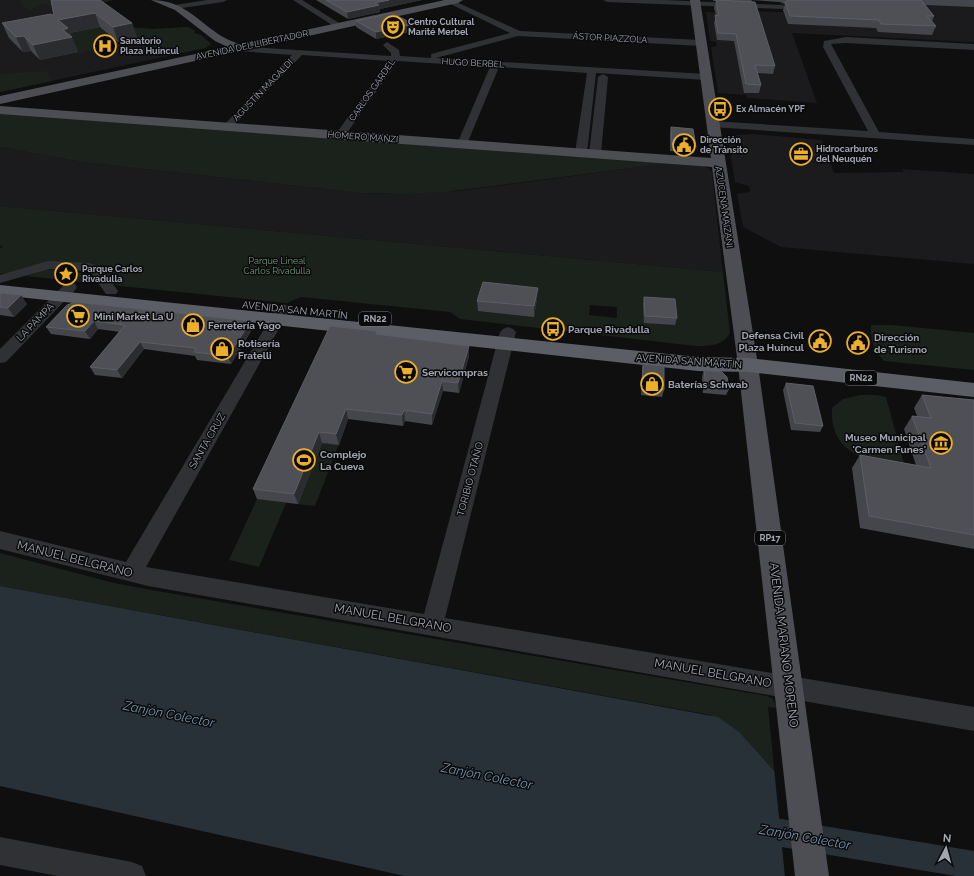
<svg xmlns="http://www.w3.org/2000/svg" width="974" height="876" font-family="Raleway,sans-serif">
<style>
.built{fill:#1b1b1d}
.green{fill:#1b221c;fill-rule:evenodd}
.water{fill:#293138}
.pier{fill:#0f0f10}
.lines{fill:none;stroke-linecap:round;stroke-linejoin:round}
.canal{fill:#293138;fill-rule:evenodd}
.minor{fill:#303135;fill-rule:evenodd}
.major{fill:#4c4e54;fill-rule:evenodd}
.highway{fill:#5c5e66;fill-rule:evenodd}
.wall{fill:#45464b}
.shaded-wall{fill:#2b2c2f}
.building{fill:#4f5056;stroke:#5b5e64}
.labels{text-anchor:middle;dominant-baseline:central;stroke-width:3;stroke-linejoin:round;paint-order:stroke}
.far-poi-label{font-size:9px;font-weight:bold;fill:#a0a5b1;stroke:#0a0a0b;text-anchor:start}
.far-street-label{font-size:9px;fill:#a0a5b1;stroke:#0a0a0b}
.far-park-label{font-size:9px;fill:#779c7a;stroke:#0a0a0b}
.shield{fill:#0a0a0b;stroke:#73767f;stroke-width:1}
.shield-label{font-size:9px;font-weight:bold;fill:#a0a5b1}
.street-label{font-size:10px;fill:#a0a5b1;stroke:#0a0a0b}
.poi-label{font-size:10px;font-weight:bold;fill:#a0a5b1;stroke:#0a0a0b;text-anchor:start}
.near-street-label{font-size:12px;fill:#a0a5b1;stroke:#0a0a0b}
.near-water-label{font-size:13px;font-style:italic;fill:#7792ac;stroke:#0a0a0b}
</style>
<rect width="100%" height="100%" fill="#0f0f10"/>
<!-- built -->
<g class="built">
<polygon points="0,0 113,0 89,5 123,27 154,29 190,27 195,31 194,33 201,35 211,44 205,48 0,92"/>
<polygon points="746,0 974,0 974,42 792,33 817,103 747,98 746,95 718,93 711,47 717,46 716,42 710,41 706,12 724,13 740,11 784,12 780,2"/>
<polygon points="752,134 822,140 834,173 904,172 902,169 974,174 974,264 781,247 743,227 737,194 750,192 749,186 735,182 728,140 737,135"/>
<polygon points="0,147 82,162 361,193 390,194 459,191 671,163 702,166 710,169 712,173 723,272 0,206"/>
</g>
<!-- green -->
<g class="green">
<polygon points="19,0 113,0 88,6 64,4 51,7 48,4 36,6 37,7 32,8 33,10 29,11"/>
<polygon points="97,24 114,38 98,48 80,54 69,44 67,36 72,30 75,32 90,29"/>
<polygon points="123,27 154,29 186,27 195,31 194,33 201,35 211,44 205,48 164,57 138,40"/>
<polygon points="46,71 52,81 0,92 0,74"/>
<polygon points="0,113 671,163 447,192 401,194 361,193 82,162 0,147"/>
<path d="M0,206L723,272L730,333C723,346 709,346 696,346L460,319L450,312L301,297L287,303L120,286C106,284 105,267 91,264L0,274V249L3,246H0ZM590,305L617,307V318L589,315Z"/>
<polygon points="46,269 90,274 94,283 26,276"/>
<path d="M871,325H892L974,333V370L884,361C874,351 870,339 871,325Z"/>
<polygon points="378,342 315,506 286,503 259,567 229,560 257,499"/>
<path d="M860,395H877L886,397L906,471C870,461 829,455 832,408L843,399Z"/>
<polygon points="0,553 114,583 157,591 767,696 773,699 777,708 768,707 785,876 711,715 0,586"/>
</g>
<!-- water -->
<polygon class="water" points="0,586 718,717 739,732 775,772 785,876 405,876 0,786"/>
<!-- pier -->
<polygon class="pier" points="774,768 777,771 787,876 785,876"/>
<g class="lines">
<!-- canal -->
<polygon class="canal" points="758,815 974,851 974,876 956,876 758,843 748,839 744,829 748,819"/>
<!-- minor -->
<g class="minor">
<polygon points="207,0 227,0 223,2 175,9 171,7 175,5"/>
<polygon points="293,0 302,0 339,23 332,25"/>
<polygon points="442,0 452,0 520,31 701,40 705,43 701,46 518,36 436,58 706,74 711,77 706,80 596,73 587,153 581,156 575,153 587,73 499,67 467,144 462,147 457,144 490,67 398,61 344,137 340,138 335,135 389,61 302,55 231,129 223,129 222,127 292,55 239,51 236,50 236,46 391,56 391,53 383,45 387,42 399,50 400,56 431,58 431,54 510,33"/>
<polygon points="603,0 664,0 782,5 786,7 782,9 607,2"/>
<polygon points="846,37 974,44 974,50 846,43 831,44 879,132 974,139 974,145 713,127 708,124 713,121 868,131 823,47 824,41"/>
<polygon points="603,74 608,77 601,154 595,157 589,154 598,77"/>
<polygon points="48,261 89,263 101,267 118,291 116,294 106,294 91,273 87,271 49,269 0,283 0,275"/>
<polygon points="70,283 75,284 77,287 75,290 6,362 0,363 0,349 65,284"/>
<polygon points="283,304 288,306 290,309 146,567 424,614 500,332 503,329 508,327 513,329 516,332 445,618 974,707 974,731 148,586 0,549 0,531 126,562 276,309 278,306"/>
<polygon points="0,837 132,862 142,866 146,876 58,876 0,865"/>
</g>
<!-- major -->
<g class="major">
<path d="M151,0C184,0 197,21 223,37C228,40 234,42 240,44L445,0H463L458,3L0,104V96L228,47L215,41L175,10Z"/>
<polygon points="690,0 700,0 758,365 829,876 795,876 738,365 712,167 0,114 0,106 711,158"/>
</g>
<!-- highway -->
<polygon class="highway" points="0,285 698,357 748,358 974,383 974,397 748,372 698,371 0,295"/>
</g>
<!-- wall -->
<g class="wall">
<polygon points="51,0 132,23 137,38 118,42 100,27 70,33 78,52 40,60 31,51 23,52 9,38 2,23 54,16"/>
<polygon points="316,0 422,0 380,9 380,12 348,19"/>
<polygon points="713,0 974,0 974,7 925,5 934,16 932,22 936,26 932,35 878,32 876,28 788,24 783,10 785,4 780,2 752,0 751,2 775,66 773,74 757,73 761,85 759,93 744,93 734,41 717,40 714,23 716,15 714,8 716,1 713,1"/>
<polygon points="356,21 414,31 376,39 356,27"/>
<polygon points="671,127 696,147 694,153 670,151 670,133"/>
<polygon points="0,293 27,304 14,317 0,315"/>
<polygon points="644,297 677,318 675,325 644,323 643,304"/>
<polygon points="537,298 534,317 478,311 477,301"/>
<polygon points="67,305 251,321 253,328 231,364 197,360 195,356 144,349 122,378 95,375 90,367 120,332 98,329 90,339 51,334 46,327"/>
<polygon points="377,334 469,356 459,393 443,391 432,425 405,421 403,426 348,419 339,445 322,443 298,504 257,499 253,489"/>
<polygon points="643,364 664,390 662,397 641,395 642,371"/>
<polygon points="704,370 729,389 726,395 703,393 702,377"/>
<polygon points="786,383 823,426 820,432 791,430 783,390"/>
<polygon points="922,395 974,400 974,549 860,528 852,468 860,455 916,465 904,429 912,416 917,416 914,408"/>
</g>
<!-- shaded-wall -->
<g class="shaded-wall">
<polygon points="389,0 422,0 380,9 380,12 348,19 347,12 375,3"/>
<polygon points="95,13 100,27 70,33 78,52 40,60 33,45 58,20"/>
<polygon points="132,23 137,38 118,42 113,27"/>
<polygon points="413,24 414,31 376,39 376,32"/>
<polygon points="24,36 31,51 23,52 16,37"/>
<polygon points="538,288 537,298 534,317 534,306"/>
<polygon points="21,295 27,304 14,317 8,308"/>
<polygon points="94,321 98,329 90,339 85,331"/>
<polygon points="251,321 253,328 231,364 228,356"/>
<polygon points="140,342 144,349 122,378 117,370"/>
<polygon points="469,346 469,356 459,393 458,383"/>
<polygon points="442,381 443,391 432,425 432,414"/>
<polygon points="346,409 348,419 339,445 336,434"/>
<polygon points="404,410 405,421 403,426 402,415"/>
<polygon points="319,432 322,443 298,504 294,494"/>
</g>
<!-- building -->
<g class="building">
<polygon points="51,0 100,0 132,23 113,27 95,13 58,20 68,28 63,30 72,37 33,45 24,36 16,37 2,23 51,14 54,16"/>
<polygon points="326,0 389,0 375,3 379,5 347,12"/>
<polygon points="716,0 755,2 775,66 755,65 761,85 746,84 736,34 718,33 715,15 719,16"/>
<polygon points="789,0 921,0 934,16 927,16 936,26 881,24 879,20 790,16 785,2"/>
<polygon points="392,13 413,24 376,32 356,21"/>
<polygon points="671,127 693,129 696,147 672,145"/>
<polygon points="483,282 538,288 534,306 477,301"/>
<polygon points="0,293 21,295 8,308 0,307"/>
<polygon points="644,297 675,299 677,318 645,316"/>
<polygon points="76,302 251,321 228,356 194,352 196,348 140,342 117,370 90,367 125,325 94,321 85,331 46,327 67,305"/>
<polygon points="330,326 377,331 376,334 469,346 458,383 442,381 432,414 404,410 402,415 346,409 336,434 319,432 294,494 253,489"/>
<polygon points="643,364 664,366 664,390 642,388"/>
<polygon points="704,370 722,372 727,377 729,389 706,386"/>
<polygon points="786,383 813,386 823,426 795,423"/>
<polygon points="922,395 974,400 974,535 869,516 860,455 931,468 912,416 931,418"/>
</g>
<!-- icons -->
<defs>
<g id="theatre-ring" transform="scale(1.15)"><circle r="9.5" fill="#0a0a0b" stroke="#ecaf2a" stroke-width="1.5"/><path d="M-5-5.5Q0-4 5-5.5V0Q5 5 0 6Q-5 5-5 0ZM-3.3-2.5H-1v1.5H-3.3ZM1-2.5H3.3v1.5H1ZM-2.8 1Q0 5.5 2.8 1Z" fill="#ecaf2a"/></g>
<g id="hospital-ring" transform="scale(1.15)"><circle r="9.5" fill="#0a0a0b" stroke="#ecaf2a" stroke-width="1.5"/><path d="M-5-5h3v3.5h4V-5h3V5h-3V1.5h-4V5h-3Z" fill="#ecaf2a"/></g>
<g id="bus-ring" transform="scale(1.15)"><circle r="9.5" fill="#0a0a0b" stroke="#ecaf2a" stroke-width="1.5"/><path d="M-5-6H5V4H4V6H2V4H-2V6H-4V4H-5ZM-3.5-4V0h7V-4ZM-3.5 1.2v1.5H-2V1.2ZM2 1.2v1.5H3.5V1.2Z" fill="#ecaf2a"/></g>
<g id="civic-ring" transform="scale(1.15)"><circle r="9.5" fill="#0a0a0b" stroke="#ecaf2a" stroke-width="1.5"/><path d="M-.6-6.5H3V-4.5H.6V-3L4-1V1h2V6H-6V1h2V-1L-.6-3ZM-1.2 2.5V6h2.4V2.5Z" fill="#ecaf2a"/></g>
<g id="office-ring" transform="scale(1.15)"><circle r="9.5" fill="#0a0a0b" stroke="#ecaf2a" stroke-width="1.5"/><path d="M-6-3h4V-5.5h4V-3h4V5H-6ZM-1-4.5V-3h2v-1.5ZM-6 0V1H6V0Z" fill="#ecaf2a"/></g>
<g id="sight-ring" transform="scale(1.15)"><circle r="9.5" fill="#0a0a0b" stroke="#ecaf2a" stroke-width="1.5"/><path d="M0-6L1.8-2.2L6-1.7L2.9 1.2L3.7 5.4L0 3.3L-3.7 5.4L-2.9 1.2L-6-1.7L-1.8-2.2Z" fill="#ecaf2a"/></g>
<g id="supermarket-ring" transform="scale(1.15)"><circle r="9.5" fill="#0a0a0b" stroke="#ecaf2a" stroke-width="1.5"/><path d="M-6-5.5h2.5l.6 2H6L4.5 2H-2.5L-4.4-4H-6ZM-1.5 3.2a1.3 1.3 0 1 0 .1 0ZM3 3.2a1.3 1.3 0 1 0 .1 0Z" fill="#ecaf2a"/></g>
<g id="shop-ring" transform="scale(1.15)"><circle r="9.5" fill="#0a0a0b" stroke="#ecaf2a" stroke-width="1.5"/><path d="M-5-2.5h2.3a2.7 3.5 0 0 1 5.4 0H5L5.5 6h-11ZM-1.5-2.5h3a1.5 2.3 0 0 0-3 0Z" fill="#ecaf2a"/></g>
<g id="museum-ring" transform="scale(1.15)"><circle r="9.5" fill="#0a0a0b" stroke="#ecaf2a" stroke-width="1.5"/><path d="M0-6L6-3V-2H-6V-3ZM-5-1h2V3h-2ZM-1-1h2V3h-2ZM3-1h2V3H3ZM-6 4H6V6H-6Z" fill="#ecaf2a"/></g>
<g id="stadium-ring" transform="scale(1.15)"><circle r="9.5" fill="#0a0a0b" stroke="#ecaf2a" stroke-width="1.5"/><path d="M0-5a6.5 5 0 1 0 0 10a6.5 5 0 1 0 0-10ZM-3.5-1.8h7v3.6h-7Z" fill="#ecaf2a"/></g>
</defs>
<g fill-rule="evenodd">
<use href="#theatre-ring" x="393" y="27"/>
<use href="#hospital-ring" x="105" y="46"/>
<use href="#bus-ring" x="720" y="109"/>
<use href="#civic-ring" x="684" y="145"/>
<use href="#office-ring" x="801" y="154"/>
<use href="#sight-ring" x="66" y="274"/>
<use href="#supermarket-ring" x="78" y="316"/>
<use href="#shop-ring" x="193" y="325"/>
<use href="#bus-ring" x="553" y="329"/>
<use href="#civic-ring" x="820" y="341"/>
<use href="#civic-ring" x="858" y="343"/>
<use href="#shop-ring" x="222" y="349"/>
<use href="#supermarket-ring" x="406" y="372"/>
<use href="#shop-ring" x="652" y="384"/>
<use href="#museum-ring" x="941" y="443"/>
<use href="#stadium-ring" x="304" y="460"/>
</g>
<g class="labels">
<!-- far-poi labels -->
<g class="far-poi-label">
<text x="408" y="22">Centro Cultural<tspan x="408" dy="10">Marité Merbel</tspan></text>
<text x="120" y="41">Sanatorio<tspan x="120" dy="10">Plaza Huincul</tspan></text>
<text x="736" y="109">Ex Almacén YPF</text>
<text x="700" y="140">Dirección<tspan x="700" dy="10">de Tránsito</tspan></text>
<text x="816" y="149">Hidrocarburos<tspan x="816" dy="10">del Neuquén</tspan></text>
<text x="82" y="269">Parque Carlos<tspan x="82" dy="10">Rivadulla</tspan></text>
</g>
<!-- far-street labels -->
<g class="far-street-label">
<text transform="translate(610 38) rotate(3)">ÁSTOR PIAZZOLA</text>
<text transform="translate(252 45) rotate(-12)">AVENIDA DEL LIBERTADOR</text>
<text transform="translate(473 63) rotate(3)">HUGO BERBEL</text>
<text transform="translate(263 90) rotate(-46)">AGUSTÍN MAGALDI</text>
<text transform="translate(372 90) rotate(-55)">CARLOS GARDEL</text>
<text transform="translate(363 137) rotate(4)">HOMERO MANZI</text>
<text transform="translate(724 207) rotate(82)">AZUCENA MAIZANI</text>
</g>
<!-- far-park labels -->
<g class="far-park-label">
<text x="277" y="261">Parque Lineal<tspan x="277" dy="10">Carlos Rivadulla</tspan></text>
</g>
<!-- shield labels -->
<g class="shield">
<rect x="359" y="312" width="32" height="14" rx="3"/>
<rect x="845" y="371" width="32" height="14" rx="3"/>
<rect x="755" y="531" width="30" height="14" rx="3"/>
</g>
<g class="shield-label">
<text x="375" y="319">RN22</text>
<text x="861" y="378">RN22</text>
<text x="770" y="538">RP17</text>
</g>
<!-- street labels -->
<g class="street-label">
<text transform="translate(295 310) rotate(6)">AVENIDA SAN MARTÍN</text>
<text transform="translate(35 322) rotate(-46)">LA PAMPA</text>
<text transform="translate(689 361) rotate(4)">AVENIDA SAN MARTÍN</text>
<text transform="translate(207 441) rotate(-60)">SANTA CRUZ</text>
<text transform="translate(470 479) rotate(-75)">TORIBIO OTAÑO</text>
</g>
<!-- poi labels -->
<g class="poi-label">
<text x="94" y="316">Mini Market La U</text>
<text x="208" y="325">Ferretería Yago</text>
<text x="568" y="329">Parque Rivadulla</text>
<text x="804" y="335" text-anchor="end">Defensa Civil<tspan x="804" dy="12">Plaza Huincul</tspan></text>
<text x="874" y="337">Dirección<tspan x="874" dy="12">de Turismo</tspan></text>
<text x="238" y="343">Rotisería<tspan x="238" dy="12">Fratelli</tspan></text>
<text x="422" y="372">Servicompras</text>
<text x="668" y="384">Baterías Schwab</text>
<text x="926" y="437" text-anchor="end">Museo Municipal<tspan x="926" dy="12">'Carmen Funes'</tspan></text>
<text x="320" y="454">Complejo<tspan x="320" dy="12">La Cueva</tspan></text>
</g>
<!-- near-street labels -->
<g class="near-street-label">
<text transform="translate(75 559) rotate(14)">MANUEL BELGRANO</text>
<text transform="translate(393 618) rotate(10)">MANUEL BELGRANO</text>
<text transform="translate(784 645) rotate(83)">AVENIDA MARIANO MORENO</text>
<text transform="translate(713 673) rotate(10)">MANUEL BELGRANO</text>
</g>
<!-- near-water labels -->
<g class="near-water-label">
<text transform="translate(169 714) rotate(11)">Zanjón Colector</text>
<text transform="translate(487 776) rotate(11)">Zanjón Colector</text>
<text transform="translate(805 837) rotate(10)">Zanjón Colector</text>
</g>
</g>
<!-- north arrow -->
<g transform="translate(946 848) rotate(6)" stroke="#0a0a0b" stroke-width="3" paint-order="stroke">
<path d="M0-3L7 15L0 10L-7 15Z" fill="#a0a5b1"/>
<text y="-6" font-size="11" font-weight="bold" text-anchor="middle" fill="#a0a5b1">N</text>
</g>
</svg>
